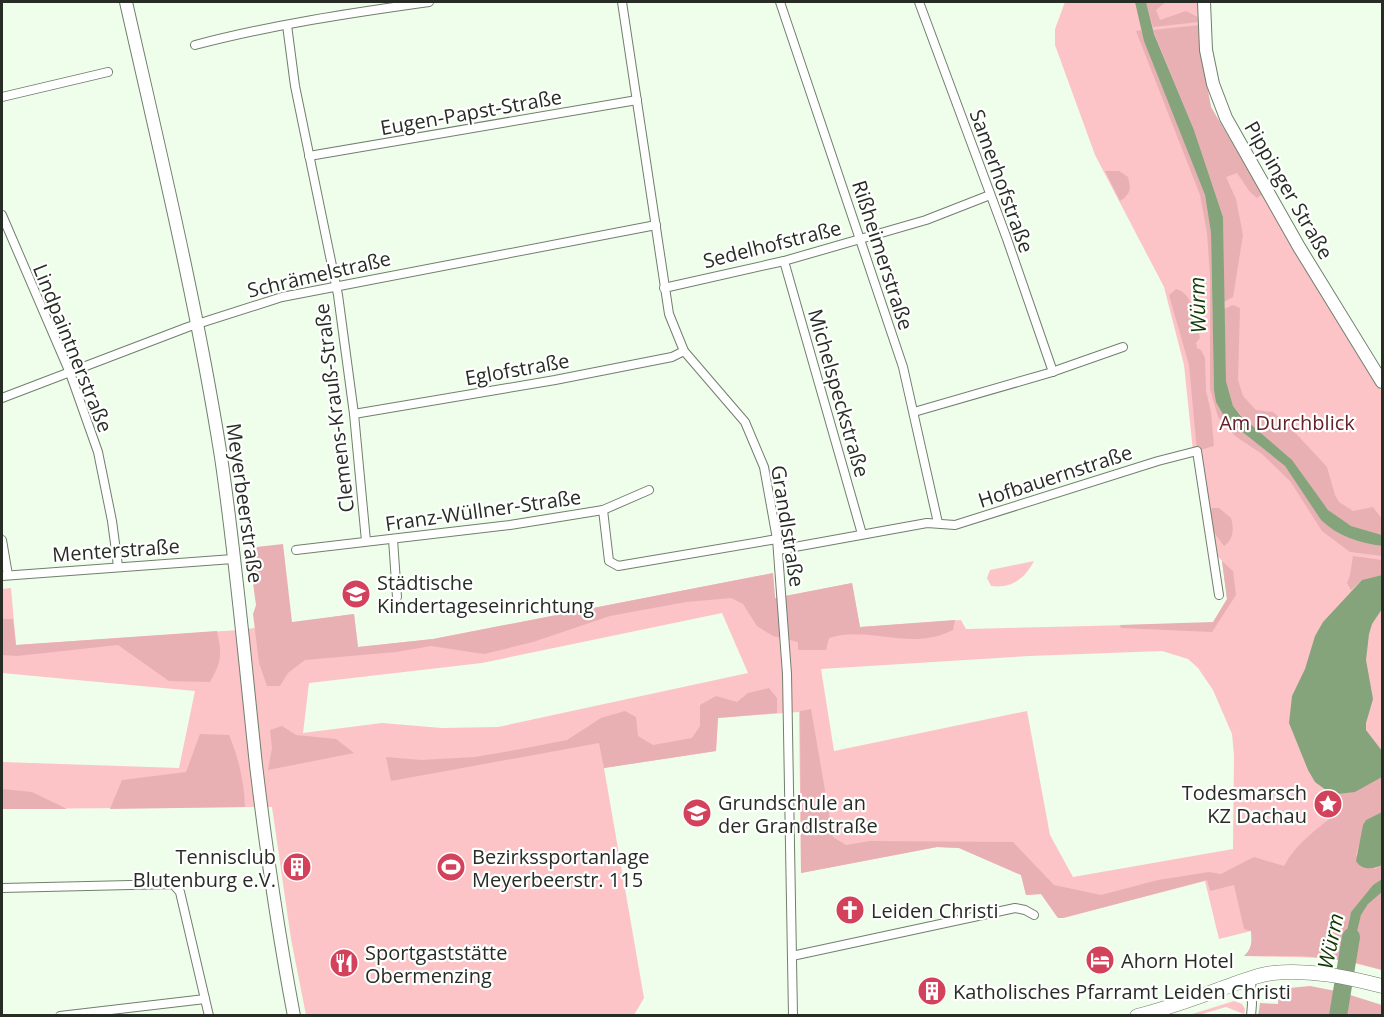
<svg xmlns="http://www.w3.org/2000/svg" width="1384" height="1017" font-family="'Open Sans',sans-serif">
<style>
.green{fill:#fcc4c7;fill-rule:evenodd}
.forest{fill:#e9b0b3}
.water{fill:#85a47c}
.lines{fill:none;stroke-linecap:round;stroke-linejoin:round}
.river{stroke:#85a47c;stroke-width:18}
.street-casing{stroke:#717f6e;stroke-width:10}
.secondary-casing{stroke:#717f6e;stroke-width:14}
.primary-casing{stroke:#717f6e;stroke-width:15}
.street{stroke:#fff;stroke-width:8}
.secondary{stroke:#fff;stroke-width:12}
.primary{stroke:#fff;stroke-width:14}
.labels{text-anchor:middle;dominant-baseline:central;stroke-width:4.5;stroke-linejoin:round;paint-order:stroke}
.street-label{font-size:20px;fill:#272d25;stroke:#fff}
.park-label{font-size:20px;fill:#64212b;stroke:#fff}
.poi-label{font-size:20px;fill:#272d25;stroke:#fff;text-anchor:start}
.water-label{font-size:21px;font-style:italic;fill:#103a00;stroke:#fff}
</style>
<rect width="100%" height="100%" fill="#effeea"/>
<!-- green -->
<g class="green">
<path d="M1065,2H1198L1201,53L1211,107L1340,326L1382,392V970L1332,958L1244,956C1252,949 1252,942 1251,931L1219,939L1205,881L1063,918H1058L1041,894L1026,895L1021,875L959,848L937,847L801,873L799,712L718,718L716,751L604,768L644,998L634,1015H306L291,939L272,807L2,809V762L179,768L195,691L2,673V589L11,588L16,645L239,630L354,614L358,647L433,639L773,573L775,598L852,583L860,627L961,620L966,629L1213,623L1227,599L1222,561L1207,545L1193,451L1184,365L1164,287L1095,155L1055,45V29ZM722,613L748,673L498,727L442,728L382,723L303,733L309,683L482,663ZM1162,651L1188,659L1198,668L1213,690L1232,734L1234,755L1233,849L1073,877L1050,835L1027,711L834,751L821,669L1029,656Z"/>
<path d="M1034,561C1025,578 1012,589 991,586L987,578L990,570Z"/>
<polygon points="1234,1001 1242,1004 1245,1009 1244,1014 1226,1007 1199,1015 1189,1015"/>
</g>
<!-- forest -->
<g class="forest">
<polygon points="1146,2 1166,2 1156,10 1160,20 1186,11 1198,17 1199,22 1153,27"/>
<polygon points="1199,25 1201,53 1211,107 1262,194 1257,198 1250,192 1237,173 1226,177 1236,199 1243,235 1233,297 1224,302 1223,217 1194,130 1153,30"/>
<path d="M1141,30L1205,195L1211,233L1214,390L1226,418L1285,466L1321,520C1337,536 1360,543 1382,546V556L1350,552L1322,531L1290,481L1262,454L1235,436L1218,417L1210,389V275L1207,233L1200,195L1136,31Z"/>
<path d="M1105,171H1119L1128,177C1131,188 1131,194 1120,201Z"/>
<path d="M1176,289C1194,293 1196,322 1200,338L1196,343L1197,348L1201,350L1205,358L1206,391L1211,412L1214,446L1197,451L1189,365L1169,295Z"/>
<polygon points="1233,305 1240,308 1238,380 1243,396 1256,410 1273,412 1289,426 1327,467 1335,495 1339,502 1353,511 1373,507 1382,519 1382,535 1351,526 1335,517 1233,406 1226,381 1224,309"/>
<path d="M1212,508H1219L1231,518C1234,529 1234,539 1224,546C1215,534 1206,523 1212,508Z"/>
<path d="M283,544L292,622L354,614L358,647L433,639L773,573L775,598L852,583L860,627L955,620L953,630C910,652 870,625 829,638L826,650H798V642L773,636L757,626L743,604L731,598L686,602L610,616L533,642L484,654L431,646L396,652L305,660L288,673L280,686H267L259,663L253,614L256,605L248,548Z"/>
<polygon points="1353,556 1382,560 1382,575 1362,580 1351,590 1347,583 1350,575"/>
<polygon points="1222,561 1233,571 1236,595 1212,632 1121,628 1120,625 1213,622 1227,599"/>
<path d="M2,619H13L16,645L217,631C222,655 222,661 210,682L169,681L118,645L17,656L2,655Z"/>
<polygon points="769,688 777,698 777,713 718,718 716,751 604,768 599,743 391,781 386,757 421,760 475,757 521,749 567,740 601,718 625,711 636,717 638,736 653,745 692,738 700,726 700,705 716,696 737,702 748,693"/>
<path d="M811,709L833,837L846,845L870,841L1013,842L1054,885L1101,895L1158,880L1209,872L1221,874L1254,857L1284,866C1296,843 1317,829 1337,813L1335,809L1337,794L1360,789L1382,777V812L1366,820L1356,855L1375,869L1382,865V879L1373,885L1351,912L1341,960H1339L1302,956H1244C1252,949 1252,942 1251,931L1244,929L1234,885L1210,891L1207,880L1063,918H1058L1041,894L1026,895L1021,875L959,848L937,847L801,873L800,711Z"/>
<polygon points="282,726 296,735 336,739 354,753 268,770 272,748 270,730"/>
<path d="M200,734L229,735C239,759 244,781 245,807L110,809L122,780L186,772Z"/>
<polygon points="2,789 32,792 67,809 2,809"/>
<polygon points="1382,892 1382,970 1350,961 1361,915 1368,904"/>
<polygon points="1310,986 1336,991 1332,1015 1258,1016 1260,1003 1278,1004 1279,989"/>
<polygon points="1347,994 1382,1005 1382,1015 1343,1015"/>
</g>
<!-- water -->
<g class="water">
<path d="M1135,2H1146L1154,34L1194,130L1223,217L1226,381L1233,406L1240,415L1292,460L1328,510L1351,526L1382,535V546C1360,543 1337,536 1321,520L1285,466L1225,418L1216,402L1214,390L1211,233L1205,195L1144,41Z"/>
<polygon points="1382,575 1382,609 1372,624 1369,634 1366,660 1373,699 1366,723 1366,730 1382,751 1382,777 1355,792 1337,794 1330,793 1315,782 1308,770 1289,723 1292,696 1305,669 1315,636 1323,622 1362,580"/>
<path d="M1382,812V865C1374,869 1362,871 1356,861L1363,825L1366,820Z"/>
<polygon points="1382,879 1382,892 1368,904 1361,915 1350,961 1341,960 1351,912 1373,885"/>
<polygon points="1336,991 1347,993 1343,1015 1332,1015"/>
</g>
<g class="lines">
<!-- river -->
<polyline class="river" points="1338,1016 1351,937"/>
<!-- street casing -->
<g class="street-casing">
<g id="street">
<polyline points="622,2 669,314 684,351 745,422 764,467 777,539 787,674 793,1016"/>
<polyline points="780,2 903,367 938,523"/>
<polyline points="919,2 1007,239 1053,372"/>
<polyline points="287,25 295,86 338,295 354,414 366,541"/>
<path d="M195,45C271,25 350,13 429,2"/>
<polyline points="2,97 108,72"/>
<polyline points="309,156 637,100"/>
<polyline points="2,215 70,373 98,452 112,521 118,566"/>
<polyline points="784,261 862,534"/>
<polyline points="664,288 784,261 926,220 990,195"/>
<polyline points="2,398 188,327 282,297 656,225"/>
<polyline points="914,412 1049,373 1123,347"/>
<polyline points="354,414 555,380 672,357 684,351"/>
<polyline points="603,510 609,561 618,566 777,539"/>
<polyline points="393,539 397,597"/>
<polyline points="2,540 8,575"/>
<polyline points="296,550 510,525 603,510 649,490"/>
<polyline points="778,550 927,523 955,525 1158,461 1197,451 1219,595"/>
<polyline points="2,576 233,559"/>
<polyline points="2,888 173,884 180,892 209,1016"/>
<polyline points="792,956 1015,908 1025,910 1034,915"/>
<polyline points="60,1016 205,999"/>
<polyline points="1251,1016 1252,1004 1251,978"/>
</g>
</g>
<!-- secondary casing -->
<g class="secondary-casing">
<g id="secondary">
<path d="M126,2C160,152 197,305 221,457C236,559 245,662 256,765C266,849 278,932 294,1016"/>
<polyline points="1204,2 1206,50 1213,84 1226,118 1299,247 1382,382"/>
</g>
</g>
<!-- primary casing -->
<g class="primary-casing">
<path id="primary" d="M1137,1016C1165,1009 1193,999 1220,989C1238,983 1255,975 1273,973C1310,969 1347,977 1382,986"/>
</g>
<!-- street -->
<use href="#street" class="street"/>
<!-- secondary -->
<use href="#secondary" class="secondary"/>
<!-- primary -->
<use href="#primary" class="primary"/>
</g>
<!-- icons -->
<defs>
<g id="school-disc" transform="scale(1.5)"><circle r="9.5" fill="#d3425b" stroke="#fff"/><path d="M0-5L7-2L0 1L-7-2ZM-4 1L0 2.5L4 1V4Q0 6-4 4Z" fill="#fff"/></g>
<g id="sight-disc" transform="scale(1.5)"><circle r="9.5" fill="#d3425b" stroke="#fff"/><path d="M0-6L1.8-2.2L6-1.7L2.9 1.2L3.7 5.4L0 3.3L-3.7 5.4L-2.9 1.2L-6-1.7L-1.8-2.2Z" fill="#fff"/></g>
<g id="building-disc" transform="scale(1.5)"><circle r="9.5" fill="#d3425b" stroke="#fff"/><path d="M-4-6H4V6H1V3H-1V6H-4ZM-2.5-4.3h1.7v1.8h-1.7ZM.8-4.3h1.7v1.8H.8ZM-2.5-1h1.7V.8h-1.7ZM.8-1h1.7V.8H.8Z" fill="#fff"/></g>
<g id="stadium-disc" transform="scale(1.5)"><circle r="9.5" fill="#d3425b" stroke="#fff"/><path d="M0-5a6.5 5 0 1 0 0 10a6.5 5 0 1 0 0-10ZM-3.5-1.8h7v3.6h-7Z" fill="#fff"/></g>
<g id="church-disc" transform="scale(1.5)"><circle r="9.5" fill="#d3425b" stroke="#fff"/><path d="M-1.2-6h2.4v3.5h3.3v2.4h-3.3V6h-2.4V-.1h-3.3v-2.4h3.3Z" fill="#fff"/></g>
<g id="hotel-disc" transform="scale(1.5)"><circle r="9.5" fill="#d3425b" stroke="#fff"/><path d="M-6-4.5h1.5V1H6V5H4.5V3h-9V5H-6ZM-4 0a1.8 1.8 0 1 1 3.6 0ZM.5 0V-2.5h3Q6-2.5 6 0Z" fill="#fff"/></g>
<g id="restaurant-disc" transform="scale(1.5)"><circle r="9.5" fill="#d3425b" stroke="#fff"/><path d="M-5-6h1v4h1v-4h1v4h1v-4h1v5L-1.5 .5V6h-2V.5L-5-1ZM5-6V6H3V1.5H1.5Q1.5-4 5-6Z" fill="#fff"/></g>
</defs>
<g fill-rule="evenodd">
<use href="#school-disc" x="356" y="594"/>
<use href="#sight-disc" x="1328" y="804"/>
<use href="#school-disc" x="697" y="813"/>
<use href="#building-disc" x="297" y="867"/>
<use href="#stadium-disc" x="451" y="867"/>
<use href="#church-disc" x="850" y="910"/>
<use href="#hotel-disc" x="1100" y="960"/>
<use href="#restaurant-disc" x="344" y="963"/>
<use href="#building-disc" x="932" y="991"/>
</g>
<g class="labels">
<!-- street labels -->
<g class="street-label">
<text transform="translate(471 112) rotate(-10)">Eugen-Papst-Straße</text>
<text transform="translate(1002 181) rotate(70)">Samerhofstraße</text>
<text transform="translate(1289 190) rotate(60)">Pippinger Straße</text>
<text transform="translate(772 244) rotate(-14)">Sedelhofstraße</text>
<text transform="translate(883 255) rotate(72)">Rißheimerstraße</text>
<text transform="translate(319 274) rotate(-13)">Schrämelstraße</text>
<text transform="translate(73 348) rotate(68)">Lindpaintnerstraße</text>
<text transform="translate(517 369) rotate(-10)">Eglofstraße</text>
<text transform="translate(839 393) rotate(74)">Michelspeckstraße</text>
<text transform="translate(334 408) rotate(-97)">Clemens-Krauß-Straße</text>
<text transform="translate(1055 476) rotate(-18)">Hofbauernstraße</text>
<text transform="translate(245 503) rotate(82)">Meyerbeerstraße</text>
<text transform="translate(483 510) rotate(-8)">Franz-Wüllner-Straße</text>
<text transform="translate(788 526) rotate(81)">Grandlstraße</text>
<text transform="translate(116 550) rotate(-4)">Menterstraße</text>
</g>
<!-- park labels -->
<g class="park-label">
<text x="1287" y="422">Am Durchblick</text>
</g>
<!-- poi labels -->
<g class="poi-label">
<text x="377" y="582">Städtische<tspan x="377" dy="23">Kindertageseinrichtung</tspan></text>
<text x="1307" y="792" text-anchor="end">Todesmarsch<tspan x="1307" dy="23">KZ Dachau</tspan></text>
<text x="718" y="802">Grundschule an<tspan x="718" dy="23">der Grandlstraße</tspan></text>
<text x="276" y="856" text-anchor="end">Tennisclub<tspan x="276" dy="23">Blutenburg e.V.</tspan></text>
<text x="472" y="856">Bezirkssportanlage<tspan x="472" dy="23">Meyerbeerstr. 115</tspan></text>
<text x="871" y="910">Leiden Christi</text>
<text x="365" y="952">Sportgaststätte<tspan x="365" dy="23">Obermenzing</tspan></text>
<text x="1121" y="960">Ahorn Hotel</text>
<text x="953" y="991">Katholisches Pfarramt Leiden Christi</text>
</g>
<!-- water labels -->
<g class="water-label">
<text transform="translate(1197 305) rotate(-92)">Würm</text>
<text transform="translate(1330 941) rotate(-78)">Würm</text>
</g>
</g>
<!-- border -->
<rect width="1384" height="1017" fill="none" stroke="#272d25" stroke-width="6"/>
</svg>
